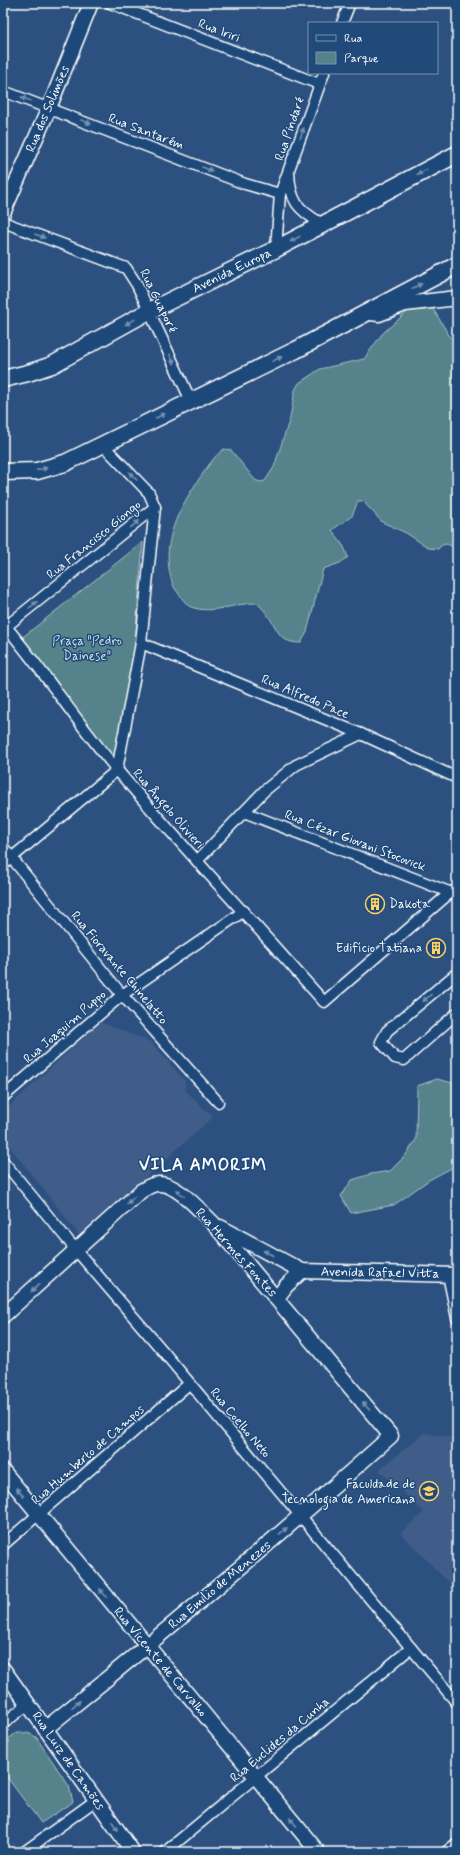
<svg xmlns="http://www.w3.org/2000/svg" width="460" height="1855" font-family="Mynerve,sans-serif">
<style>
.built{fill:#405c89}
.green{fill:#56838b;stroke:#aac1c5}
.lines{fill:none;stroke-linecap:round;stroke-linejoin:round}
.street-casing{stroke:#fff;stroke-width:13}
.secondary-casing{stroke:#fff;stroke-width:17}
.primary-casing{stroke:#fff;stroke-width:19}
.street{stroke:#1f4a7a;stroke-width:10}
.secondary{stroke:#1f4a7a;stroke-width:14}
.primary{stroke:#1f4a7a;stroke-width:16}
.oneway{fill:#7992af}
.labels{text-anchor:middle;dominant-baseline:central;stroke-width:3;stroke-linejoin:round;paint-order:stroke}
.street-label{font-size:13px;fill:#fff;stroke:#1f4a7a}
.park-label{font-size:13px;fill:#d5e0e2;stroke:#1f4a7a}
.poi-label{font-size:13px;fill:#fff;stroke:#1f4a7a;text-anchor:end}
.district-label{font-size:17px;font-weight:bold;letter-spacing:1px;fill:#fff;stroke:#1f4a7a}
</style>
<rect width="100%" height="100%" fill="#2c5180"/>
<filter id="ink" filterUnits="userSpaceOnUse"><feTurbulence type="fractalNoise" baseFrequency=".025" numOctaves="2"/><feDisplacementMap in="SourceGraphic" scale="8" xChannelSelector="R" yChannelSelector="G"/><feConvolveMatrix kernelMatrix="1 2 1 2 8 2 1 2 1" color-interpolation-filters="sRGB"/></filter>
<g filter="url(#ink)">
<!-- built -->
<g class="built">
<polygon points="100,1022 151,1042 185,1081 185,1090 213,1117 80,1236 3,1138 3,1112"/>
<polygon points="424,1433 457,1438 457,1591 400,1533 424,1512 379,1470"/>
</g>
<!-- green -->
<g class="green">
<path d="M418,302L432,307L450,337L457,343V549L447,544L442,545L438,549L429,548L406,533L382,522L363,501H358L352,516L332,530L344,547L348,557L340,563L323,569L307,632L301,643C280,643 279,632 269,617C266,612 261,607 257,603C234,603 213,615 191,607C186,605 182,598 179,594C172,586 171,579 169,569C164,535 181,506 199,479C207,468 213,457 224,449L231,450L255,480L260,482L265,481L274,467L290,418L295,390L299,383L320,369L364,359L382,334Z"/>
<polygon points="143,542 130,704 115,760 19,640"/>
<polygon points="437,1079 457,1084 457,1165 429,1180 394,1205 351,1213 341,1196 352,1180 371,1174 390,1171 405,1156 416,1140 417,1086"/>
<polygon points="16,1733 28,1733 36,1737 69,1786 73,1802 41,1823 3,1772 3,1743"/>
</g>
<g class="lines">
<!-- street casing -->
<g class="street-casing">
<g id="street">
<polyline points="110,3 319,84"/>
<polyline points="342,23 350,3"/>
<polyline points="3,91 245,184 280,194"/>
<path d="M289,172C290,201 297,209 322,224"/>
<polyline points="3,222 126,268 137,285 191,401"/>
<polyline points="276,249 280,194 324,73"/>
<path d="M3,623C44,671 78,724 118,771C185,850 256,925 324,1002L451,892L457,890"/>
<polyline points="3,629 155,507"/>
<polyline points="141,643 361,734 457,778"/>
<polyline points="244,812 454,894"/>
<polyline points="3,847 122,995 218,1102"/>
<polyline points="197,861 264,791 296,765 361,734"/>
<polyline points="3,865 117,770 141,643 155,507 149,493 103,445"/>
<polyline points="457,973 387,1031 381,1042 395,1058 404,1060 457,1013"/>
<polyline points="3,1097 122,995 244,911"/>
<polyline points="3,1161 76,1250 162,1350 457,1703"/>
<polyline points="448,1275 457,1318"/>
<polyline points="3,1545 190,1383"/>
<polyline points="3,1724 28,1704"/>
<polyline points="24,1852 96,1800"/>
<polyline points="165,1852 411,1648"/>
<polyline points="446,1852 457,1843"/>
</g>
</g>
<!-- secondary casing -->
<g class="secondary-casing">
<g id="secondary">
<polyline points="3,213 49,108 91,3"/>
<polyline points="371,313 379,314 405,304 457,298"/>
<polyline points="220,1227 302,1271 457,1275"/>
<polyline points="277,1298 286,1286 302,1271"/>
<path d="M3,1316L141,1191C146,1188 152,1184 158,1184C176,1182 201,1212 213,1223L391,1436C278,1537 163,1634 45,1729"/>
<polyline points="3,1471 318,1852"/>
<polyline points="3,1669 133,1852"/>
</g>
</g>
<!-- primary casing -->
<g class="primary-casing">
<g id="primary">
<polyline points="3,379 28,373 52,365 149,311 276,249 457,154"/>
<polyline points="3,472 37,471 65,463 296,350 457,265"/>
</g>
</g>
<!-- street -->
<use href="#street" class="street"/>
<!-- secondary -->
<use href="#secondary" class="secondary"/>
<!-- primary -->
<use href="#primary" class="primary"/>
</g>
<!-- one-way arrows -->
<defs><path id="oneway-solid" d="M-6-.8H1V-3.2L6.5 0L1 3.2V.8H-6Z"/></defs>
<g class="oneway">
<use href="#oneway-solid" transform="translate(26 99) rotate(-160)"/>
<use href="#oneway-solid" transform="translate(86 122) rotate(21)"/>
<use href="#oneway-solid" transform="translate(302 133) rotate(-71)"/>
<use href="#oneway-solid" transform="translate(207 169) rotate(21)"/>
<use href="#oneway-solid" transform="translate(422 172) rotate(153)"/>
<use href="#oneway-solid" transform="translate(40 236) rotate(20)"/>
<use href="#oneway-solid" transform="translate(295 239) rotate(151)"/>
<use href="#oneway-solid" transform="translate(417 286) rotate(-27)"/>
<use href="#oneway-solid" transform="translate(130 322) rotate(151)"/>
<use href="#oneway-solid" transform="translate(172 359) rotate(65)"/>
<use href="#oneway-solid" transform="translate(277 359) rotate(-26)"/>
<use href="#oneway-solid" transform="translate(160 416) rotate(-27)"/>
<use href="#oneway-solid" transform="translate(42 469) rotate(-13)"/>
<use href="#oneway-solid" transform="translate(133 476) rotate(-133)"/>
<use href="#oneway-solid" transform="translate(135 524) rotate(-39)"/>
<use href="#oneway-solid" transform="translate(33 605) rotate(-39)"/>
<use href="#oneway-solid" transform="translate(427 998) rotate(140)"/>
<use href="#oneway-solid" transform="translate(180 1193) rotate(-141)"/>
<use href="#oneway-solid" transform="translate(131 1200) rotate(138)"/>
<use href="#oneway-solid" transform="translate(268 1253) rotate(-152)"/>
<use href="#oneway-solid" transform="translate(35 1288) rotate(137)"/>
<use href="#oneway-solid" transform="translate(366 1406) rotate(-130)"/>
<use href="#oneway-solid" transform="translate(20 1492) rotate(-129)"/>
<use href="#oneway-solid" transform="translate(283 1531) rotate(-40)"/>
<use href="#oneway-solid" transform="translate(103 1593) rotate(-129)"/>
<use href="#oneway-solid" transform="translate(76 1704) rotate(-39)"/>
<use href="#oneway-solid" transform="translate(293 1822) rotate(-130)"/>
<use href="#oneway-solid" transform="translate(115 1826) rotate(55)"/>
</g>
</g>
<!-- icons -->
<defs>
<g id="building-ring" transform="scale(1)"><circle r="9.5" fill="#1f4a7a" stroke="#ffd166" stroke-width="1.5"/><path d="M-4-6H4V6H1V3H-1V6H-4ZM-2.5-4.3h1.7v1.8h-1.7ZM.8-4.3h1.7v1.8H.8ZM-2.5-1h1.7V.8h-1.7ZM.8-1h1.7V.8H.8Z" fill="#ffd166"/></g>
<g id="university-ring" transform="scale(1)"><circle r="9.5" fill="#1f4a7a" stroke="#ffd166" stroke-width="1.5"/><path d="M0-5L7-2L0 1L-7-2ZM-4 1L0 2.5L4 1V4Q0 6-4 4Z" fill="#ffd166"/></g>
</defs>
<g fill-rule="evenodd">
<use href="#building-ring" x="375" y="904"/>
<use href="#building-ring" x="436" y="948"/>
<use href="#university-ring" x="429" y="1491"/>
</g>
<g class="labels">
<!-- street labels -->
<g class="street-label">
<text transform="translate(219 31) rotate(21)">Rua Iriri</text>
<text transform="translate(48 109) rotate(-67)">Rua dos Solimões</text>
<text transform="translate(290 129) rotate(-71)">Rua Pindaré</text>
<text transform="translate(146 132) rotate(21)">Rua Santarém</text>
<text transform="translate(232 271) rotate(-26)">Avenida Europa</text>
<text transform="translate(158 301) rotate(64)">Rua Guaporé</text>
<text transform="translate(94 540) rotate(-39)">Rua Francisco Giongo</text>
<text transform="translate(305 697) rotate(23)">Rua Alfredo Pace</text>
<text transform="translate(168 809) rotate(49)">Rua Ângelo Olivieri</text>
<text transform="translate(355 841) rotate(21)">Rua Cézar Giovani Stocovick</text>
<text transform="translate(119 968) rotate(50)">Rua Fioravante Chinelatto</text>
<text transform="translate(65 1027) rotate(-41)">Rua Joaquim Puppo</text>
<text transform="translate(236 1253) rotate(48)">Rua Hermes Fontes</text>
<text transform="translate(380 1273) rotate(1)">Avenida Rafael Vitta</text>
<text transform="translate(240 1423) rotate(50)">Rua Coelho Neto</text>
<text transform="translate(88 1455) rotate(-41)">Rua Humberto de Campos</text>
<text transform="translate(220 1585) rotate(-40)">Rua Emilio de Menezes</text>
<text transform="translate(160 1662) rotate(50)">Rua Vicente de Carvalho</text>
<text transform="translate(280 1740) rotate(-40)">Rua Euclides da Cunha</text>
<text transform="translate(68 1761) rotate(55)">Rua Luiz de Camões</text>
</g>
<!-- park labels -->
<g class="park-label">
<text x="87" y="641">Praça "Pedro<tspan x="87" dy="15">Dainese"</tspan></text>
</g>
<!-- poi labels -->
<g class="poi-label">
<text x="389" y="904" text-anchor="start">Dakota</text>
<text x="422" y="948">Edifício Tatiana</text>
<text x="415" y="1484">Faculdade de<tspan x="415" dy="15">Tecnologia de Americana</tspan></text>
</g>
<!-- district labels -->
<g class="district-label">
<text x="203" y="1165">VILA AMORIM</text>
</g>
</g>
<!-- margin -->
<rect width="460" height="1855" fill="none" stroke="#1f4a7a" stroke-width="16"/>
<rect x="8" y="8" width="444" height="1839" fill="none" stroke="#fff" stroke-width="1.5" filter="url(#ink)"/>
<!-- legend -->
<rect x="308" y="22" width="130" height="52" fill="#1f4a7a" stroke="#7992af"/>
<rect x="316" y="35" width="20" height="6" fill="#1f4a7a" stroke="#7992af"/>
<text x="344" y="42" font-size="12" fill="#ffffff">Rua</text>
<rect x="316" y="52" width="20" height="12" fill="#56838b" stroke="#7992af"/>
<text x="344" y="62" font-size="12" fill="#ffffff">Parque</text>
</svg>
